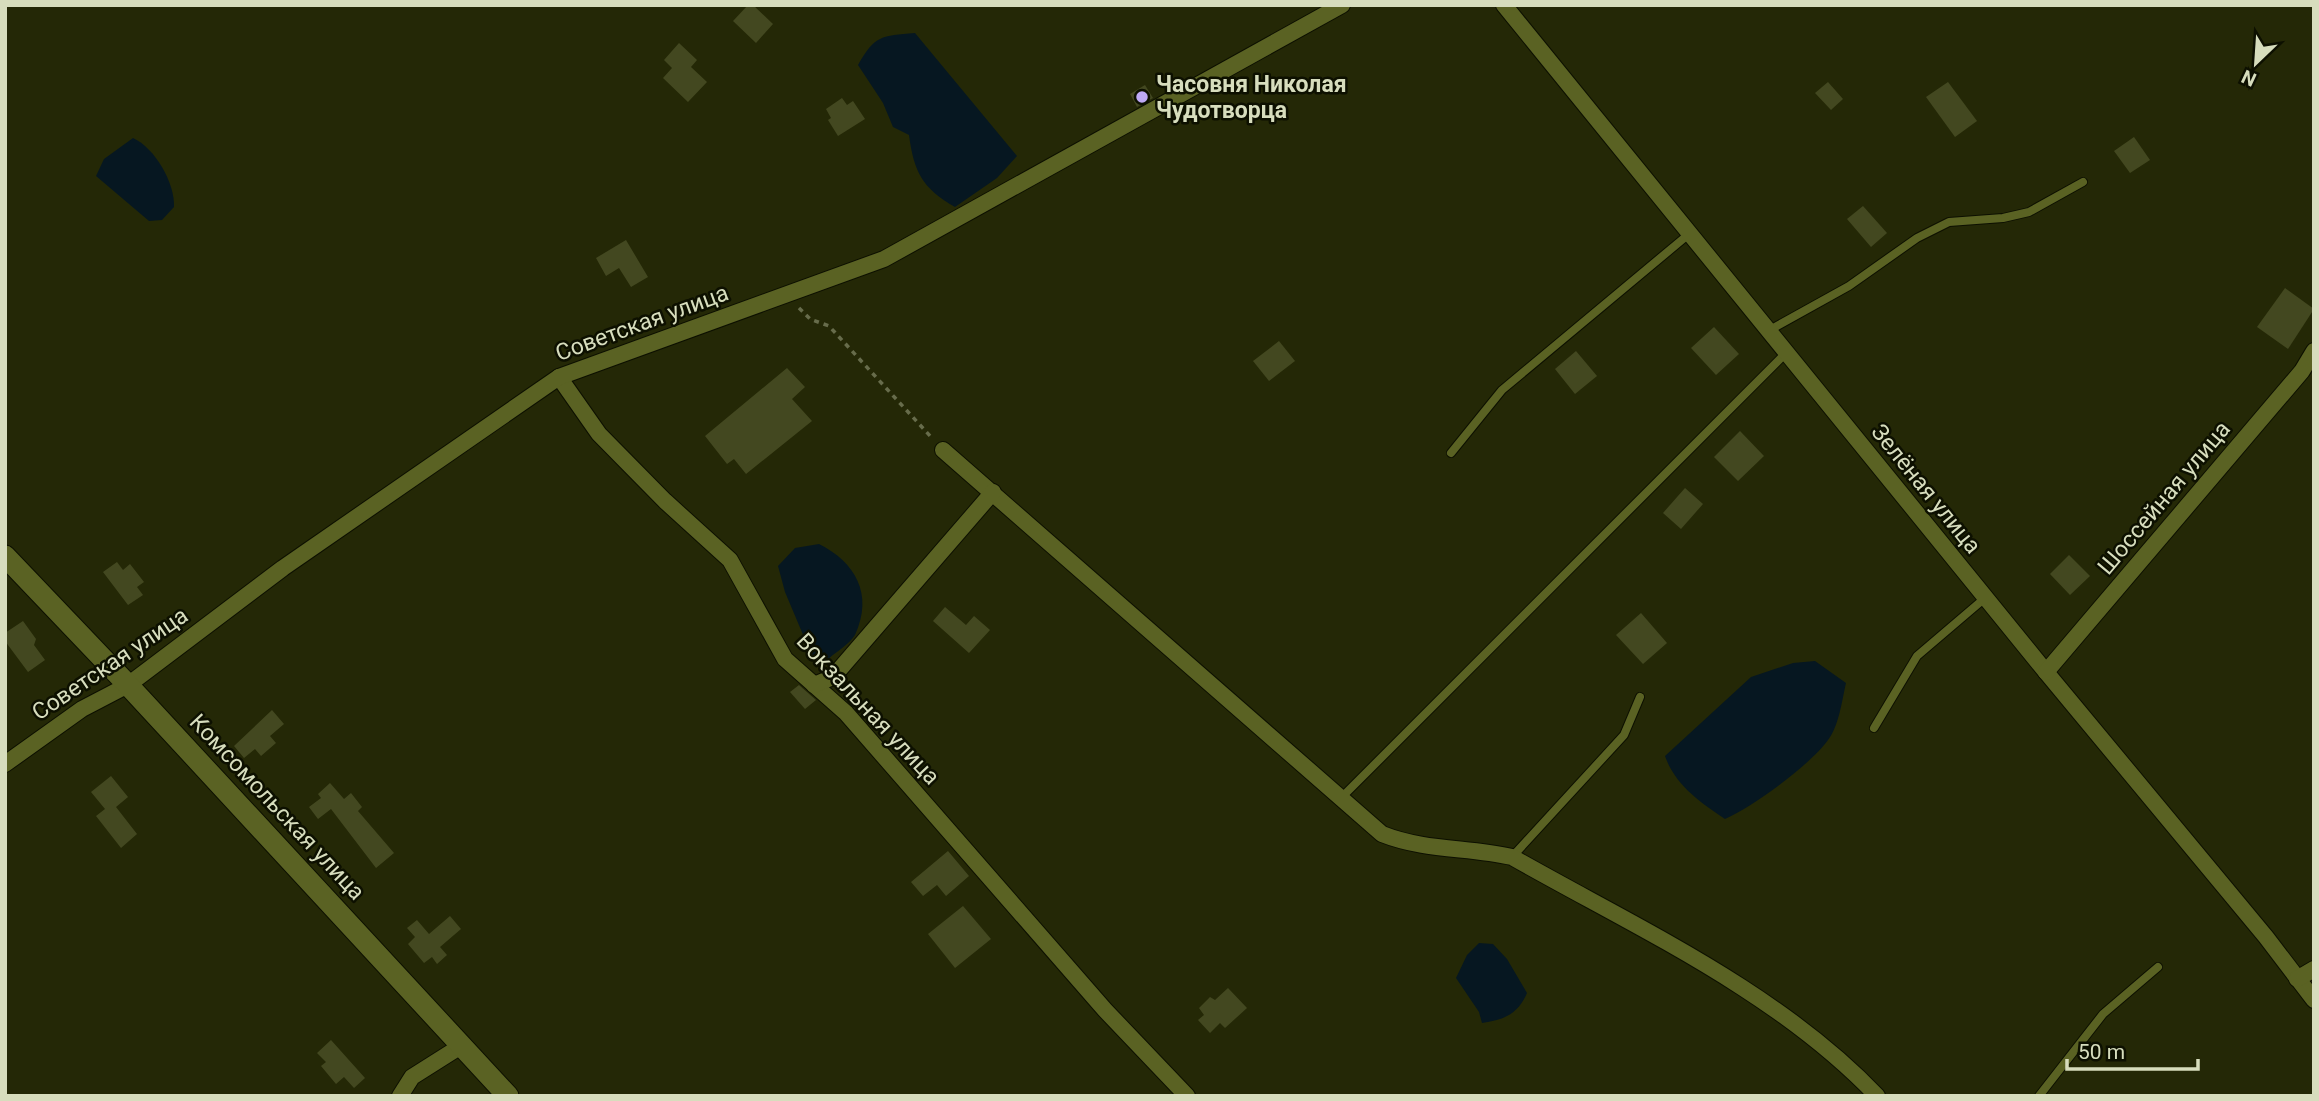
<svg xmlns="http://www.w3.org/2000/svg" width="2319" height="1101" font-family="Roboto,sans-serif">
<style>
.water{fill:#061721}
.building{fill:#434820}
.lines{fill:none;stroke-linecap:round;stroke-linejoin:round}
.lane-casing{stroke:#0d1001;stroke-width:10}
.street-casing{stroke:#0d1001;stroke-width:18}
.secondary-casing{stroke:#0d1001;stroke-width:23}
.path{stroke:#676c4b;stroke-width:3.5;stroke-dasharray:5 5;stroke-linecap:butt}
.lane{stroke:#5a6223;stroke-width:8}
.street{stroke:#5a6223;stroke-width:16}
.secondary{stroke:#5a6223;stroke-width:21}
.poi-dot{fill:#bea9f5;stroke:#0d1000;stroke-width:2.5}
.labels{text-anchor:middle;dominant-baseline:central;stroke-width:5;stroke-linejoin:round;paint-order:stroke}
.poi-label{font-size:23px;font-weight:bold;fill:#d7ddbd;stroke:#0d1000;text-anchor:start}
.street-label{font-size:23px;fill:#d7ddbd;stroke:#0d1000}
</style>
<rect width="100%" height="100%" fill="#242806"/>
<!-- water -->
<g class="water">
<path d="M915,33L1017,156L997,178L955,207C922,188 914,172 909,135L893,127L883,103L858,65C875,35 881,36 915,33Z"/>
<path d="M133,138C155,148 175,183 174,207L162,220L149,221L96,176L104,159Z"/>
<path d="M819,544C855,562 874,594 855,635C850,644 834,653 826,661L812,656L785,592L778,566L795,548Z"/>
<path d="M1815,661L1846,683C1842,700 1839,726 1828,740C1810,765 1754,806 1725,819C1700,802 1675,785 1665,756L1751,677L1793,663Z"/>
<path d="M1479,943L1493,944L1507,959L1527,993C1518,1014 1504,1020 1482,1023L1479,1012L1456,978L1467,955Z"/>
</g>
<!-- building -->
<g class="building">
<polygon points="748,5 753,5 773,24 756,43 733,21"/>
<polygon points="679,43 697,60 691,67 707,82 688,102 663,78 672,68 664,60"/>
<polygon points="1828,82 1843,99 1831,110 1815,93"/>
<polygon points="1948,82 1977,121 1955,137 1926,97"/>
<polygon points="1145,85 1153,98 1137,107 1130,94"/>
<polygon points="842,98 847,105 853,101 865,119 838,136 828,120 831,118 826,109"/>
<polygon points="2134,137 2150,160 2130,173 2114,151"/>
<polygon points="1863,206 1887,233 1871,247 1847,219"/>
<polygon points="626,240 648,277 631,287 619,268 606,276 596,258"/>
<polygon points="2285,288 2314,309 2288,349 2257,327"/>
<polygon points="1714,327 1739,354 1716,375 1691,348"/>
<polygon points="1279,341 1295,361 1269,381 1253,361"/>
<polygon points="1576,351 1597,376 1575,394 1555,369"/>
<polygon points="787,368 805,387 792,399 812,421 746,474 734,459 727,464 705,436"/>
<polygon points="1740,431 1764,456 1738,481 1714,457"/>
<polygon points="1685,488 1703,504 1681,529 1663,513"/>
<polygon points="2069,555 2090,576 2070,595 2050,574"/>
<polygon points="117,562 123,570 130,564 144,582 137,587 143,595 128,605 103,572"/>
<polygon points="945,607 966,625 974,616 990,630 969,653 933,621"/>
<polygon points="1641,613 1667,643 1643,664 1616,635"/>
<polygon points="23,621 36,639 34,645 45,660 28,672 5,641 5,633"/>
<polygon points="799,685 816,700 805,709 790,692"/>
<polygon points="272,710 284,724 270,736 276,743 261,756 255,749 244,758 234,746"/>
<polygon points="111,776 128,797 116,807 137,834 121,848 96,816 105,809 91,792"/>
<polygon points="330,783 344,799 351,793 362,807 358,811 394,853 376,868 331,809 318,819 309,807 321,798 318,794"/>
<polygon points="948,851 969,876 946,896 937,885 923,896 911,882"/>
<polygon points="963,906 991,939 955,968 928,934"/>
<polygon points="450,916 461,929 440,947 447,955 437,964 432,957 424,963 408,944 415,937 407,928 417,920 429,934"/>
<polygon points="1228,988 1247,1008 1225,1028 1220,1023 1210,1033 1198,1020 1204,1015 1199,1008 1210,997 1215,1000"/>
<polygon points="331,1040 365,1078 354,1088 344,1077 336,1084 321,1066 326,1062 317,1053"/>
</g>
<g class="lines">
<!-- lane casing -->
<g class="lane-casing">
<g id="lane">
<polyline points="1768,331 1849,286 1917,238 1949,222 2003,218 2029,212 2083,182"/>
<polyline points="1451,453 1502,390 1689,234"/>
<polyline points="1874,728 1917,656 1985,598"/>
<polyline points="1342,797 1786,353"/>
<polyline points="1512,857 1624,735 1640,697"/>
<polyline points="2039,1096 2103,1014 2158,967"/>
</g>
</g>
<!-- street casing -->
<g class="street-casing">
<g id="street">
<polyline points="1504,5 2046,672 2266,937 2314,1000"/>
<polyline points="559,377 599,434 665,501 730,560 785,659 846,713 1105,1010 1187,1096"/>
<path d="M943,450L1382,834C1425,851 1468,847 1512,857C1637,928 1777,991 1877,1096"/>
<polyline points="2046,672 2302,371 2314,351"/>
<polyline points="814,685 833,677 993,492"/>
<polyline points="5,764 82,709 128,685 283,568 559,377 884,259 1342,5"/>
<polyline points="2297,979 2314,969"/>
<polyline points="400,1096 412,1077 461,1046"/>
</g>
</g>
<!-- secondary casing -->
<g class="secondary-casing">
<polyline id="secondary" points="5,556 128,685 508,1096"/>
</g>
<!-- path -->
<polyline class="path" points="799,308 810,319 829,326 932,438"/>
<!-- lane -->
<use href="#lane" class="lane"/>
<!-- street -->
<use href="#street" class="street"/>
<!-- secondary -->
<use href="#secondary" class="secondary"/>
</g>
<!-- markers -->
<circle class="poi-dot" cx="1142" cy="97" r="7"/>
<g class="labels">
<!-- poi labels -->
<g class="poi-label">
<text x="1156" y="84">Часовня Николая<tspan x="1156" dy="26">Чудотворца</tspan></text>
</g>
<!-- street labels -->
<g class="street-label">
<text transform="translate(642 323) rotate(-20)">Советская улица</text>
<text transform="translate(1926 489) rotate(51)">Зелёная улица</text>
<text transform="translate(2164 498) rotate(-50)">Шоссейная улица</text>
<text transform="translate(110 664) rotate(-34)">Советская улица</text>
<text transform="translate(868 709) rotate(47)">Вокзальная улица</text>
<text transform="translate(277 807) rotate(47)">Комсомольская улица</text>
</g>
</g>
<!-- border -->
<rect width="2319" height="1101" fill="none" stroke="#d7ddbd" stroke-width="14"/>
<!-- north arrow -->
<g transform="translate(2256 63) rotate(205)" stroke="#0d1000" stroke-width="5" paint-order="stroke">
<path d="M0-5L12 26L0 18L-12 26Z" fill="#d7ddbd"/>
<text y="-10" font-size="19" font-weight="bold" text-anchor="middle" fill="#d7ddbd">N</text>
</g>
<!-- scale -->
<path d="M2067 1059v10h131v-10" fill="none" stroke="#d7ddbd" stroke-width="3.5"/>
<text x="2078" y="1059" font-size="21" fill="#d7ddbd" stroke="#0d1000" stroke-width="5" paint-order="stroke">50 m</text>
</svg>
